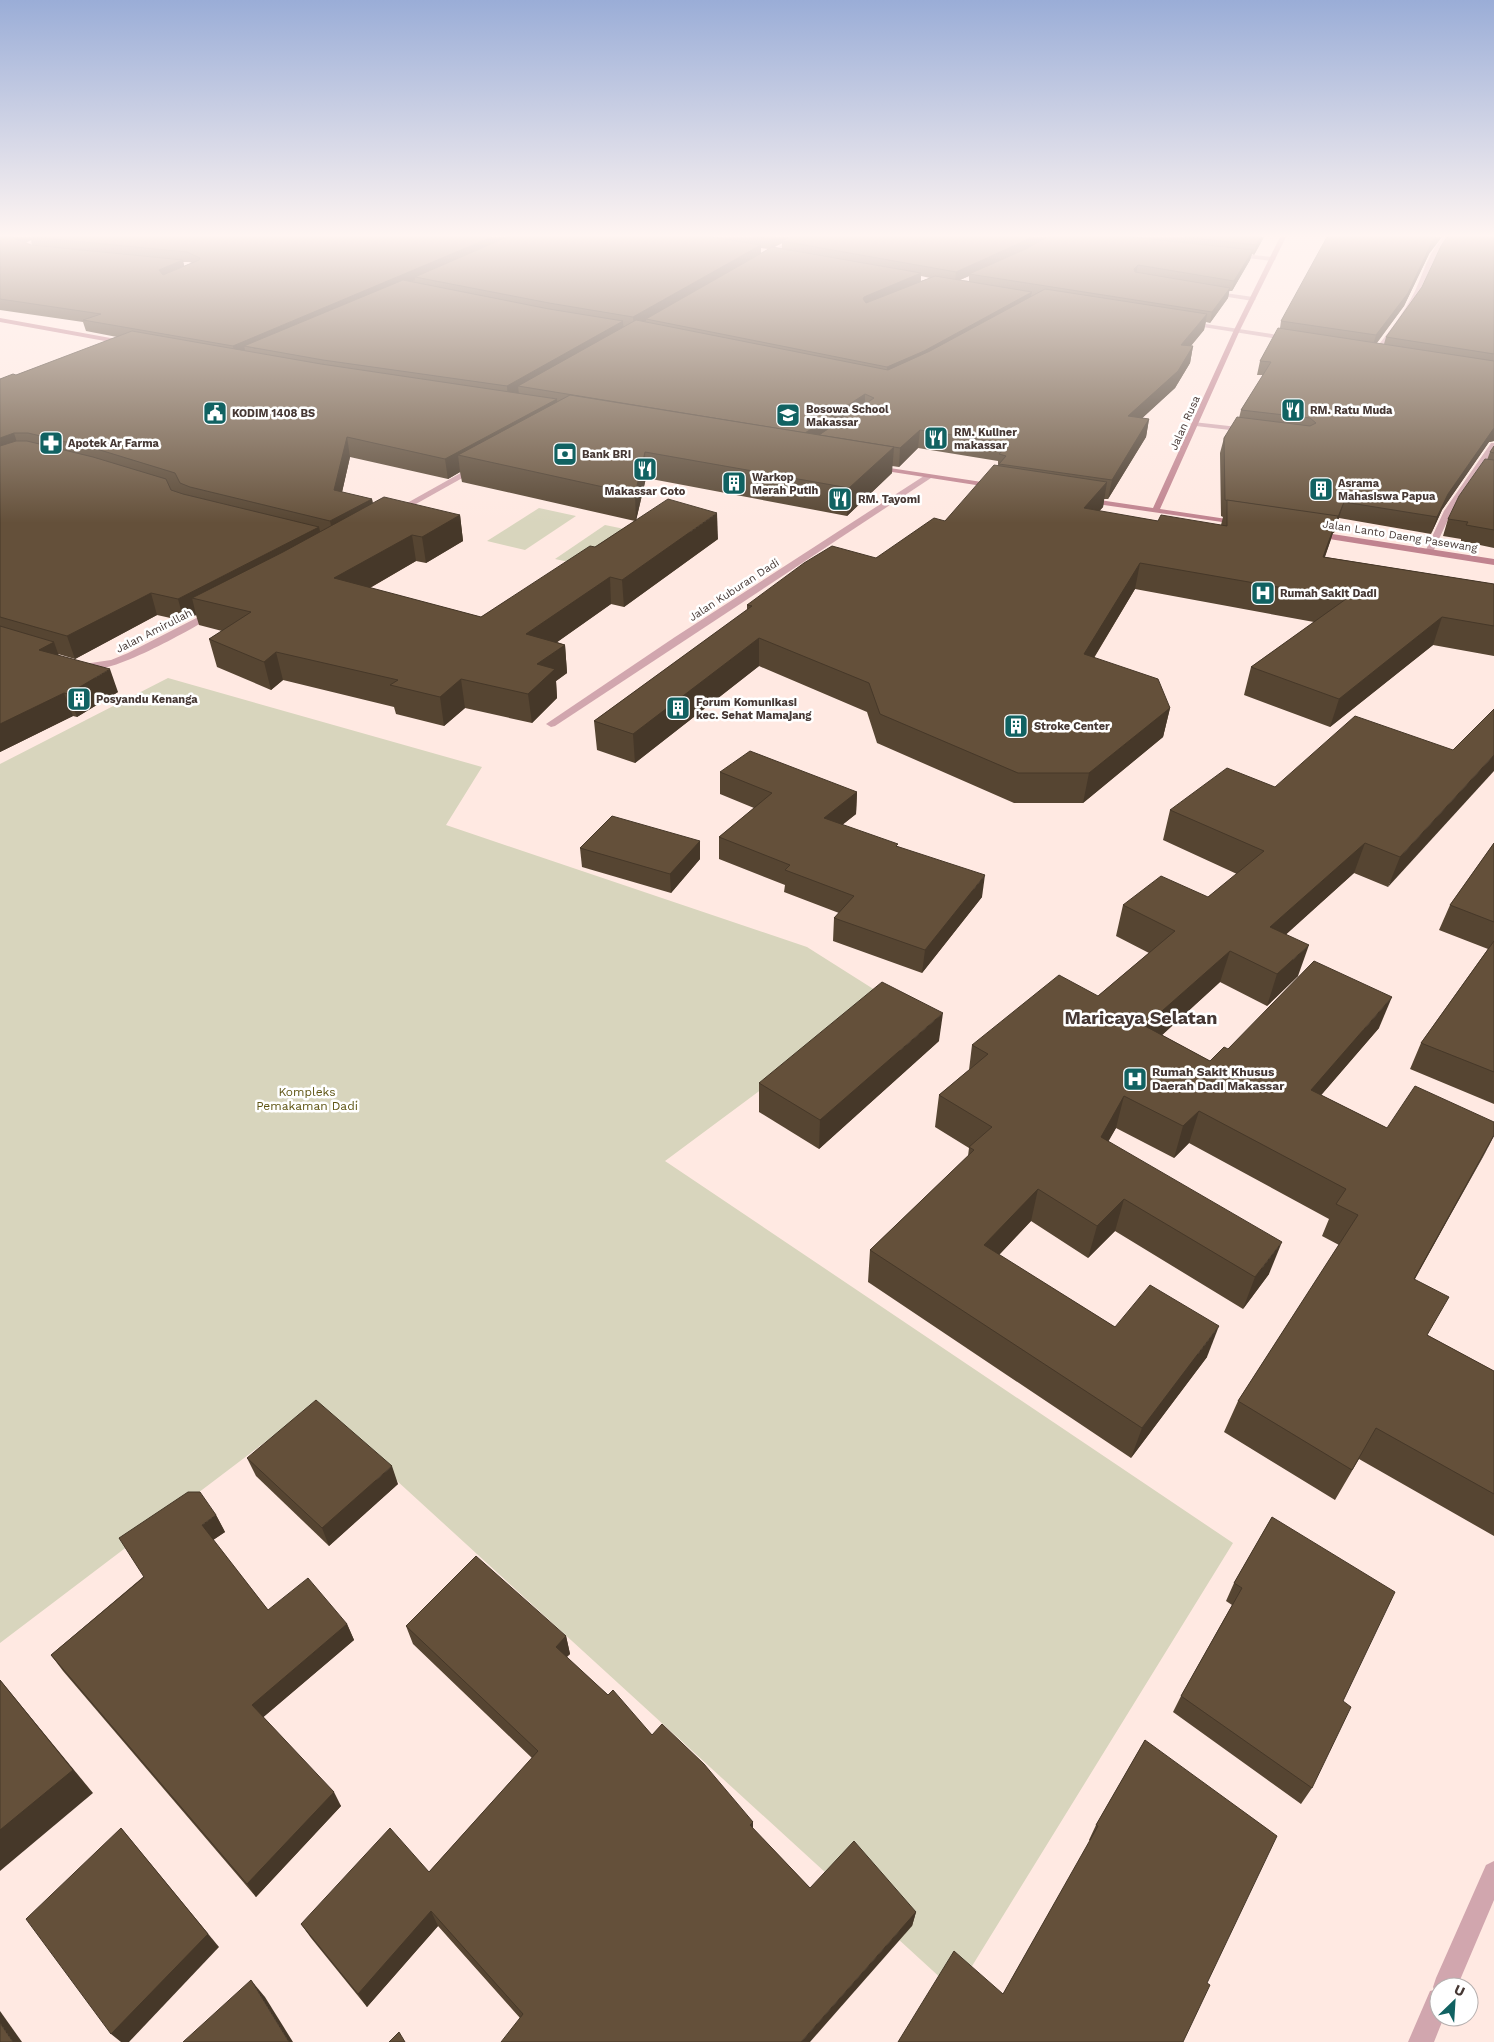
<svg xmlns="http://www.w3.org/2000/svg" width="1494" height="2042" font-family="'Work Sans',sans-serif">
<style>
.green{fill:#d8d5bd}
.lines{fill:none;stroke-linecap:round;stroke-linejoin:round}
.minor{fill:#d1a6ae;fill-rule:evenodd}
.secondary{fill:#c0838f;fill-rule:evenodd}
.wall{fill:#564532;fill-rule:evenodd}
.shaded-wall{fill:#463829}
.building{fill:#64503a;stroke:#463829}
.labels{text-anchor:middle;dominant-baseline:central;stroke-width:5;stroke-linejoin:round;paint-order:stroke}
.far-poi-label{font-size:11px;font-weight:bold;fill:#463834;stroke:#fff;text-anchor:start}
.far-street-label{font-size:11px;fill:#463834;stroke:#fff}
.poi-label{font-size:12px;font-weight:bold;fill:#463834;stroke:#fff;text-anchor:start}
.park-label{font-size:12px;fill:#5f5514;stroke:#fff}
.district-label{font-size:18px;font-weight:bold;fill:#463834;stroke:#fff}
</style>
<rect width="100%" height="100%" fill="#ffe9e2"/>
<!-- green -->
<g class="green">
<polygon points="539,508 576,516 525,550 487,541"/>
<polygon points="605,525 644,533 595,568 555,559"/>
<polygon points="168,678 482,767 446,825 807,947 886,997 665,1161 1233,1543 956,1992 314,1405 0,1643 0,764"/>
</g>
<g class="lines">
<!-- minor -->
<g class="minor">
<polygon points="44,237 51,237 27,247 35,249 35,251 19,247"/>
<polygon points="796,237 802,237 765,259 760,258"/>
<path d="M1444,237H1450C1432,256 1430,273 1419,294C1408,316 1392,335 1377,354H1373V352C1388,333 1404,313 1415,291C1424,272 1428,252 1444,237Z"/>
<polygon points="1234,253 1273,257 1276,259 1273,261 1232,256"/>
<polygon points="1211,291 1253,297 1256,299 1253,301 1209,294"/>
<polygon points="1186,321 1291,337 1294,339 1291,341 1184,324"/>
<polygon points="1193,422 1247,428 1251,430 1247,432 1196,426 1193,426"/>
<polygon points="1491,443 1494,443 1494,450 1452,511 1433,552 1426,554 1425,552 1444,511"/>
<polygon points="475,465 482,467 398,514 391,512"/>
<polygon points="927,474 934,476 555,726 551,727 546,724 675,637"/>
<path d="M214,609L217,610V614C196,626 99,684 79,667L84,664L111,660L128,653Z"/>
<polygon points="1494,1861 1494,1900 1457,1987 1439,1987 1439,2017 1444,2017 1434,2042 1408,2042 1430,1991 1434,1990 1433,1987 1436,1978 1486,1865"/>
</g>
<!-- secondary -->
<g class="secondary">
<polygon points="1280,237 1286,237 1240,330 1160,509 1240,521 1243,521 1243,525 1083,502 1083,498 1086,498 1153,508 1234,330"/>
<polygon points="0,318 127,341 130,343 127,345 0,322"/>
<polygon points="870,465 995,484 999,486 995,488 873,469 870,469"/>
<polygon points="1313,531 1494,559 1494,565 1310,536 1310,532"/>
</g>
</g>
<!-- wall -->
<g class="wall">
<path d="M0,237H1264L1254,255L1252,254L1250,260L1232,291H1229L1228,298L1210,323L1206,322L1204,330L1191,346H1193L1190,363L1175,388L1142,418L1149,419L1146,437L1108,499H1104L1103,507L1099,511L1158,521L1221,525L1223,517L1221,516L1220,453L1224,438L1239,418L1241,410L1263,375H1257L1260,361L1280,328L1281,321L1429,254L1404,306L1377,343L1384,344L1386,337L1494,237V441L1489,442L1442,510L1431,534L1339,518L1334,533H1333L1325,557L1494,584V656L1433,645L1330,727L1244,695L1251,667L1314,622L1135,589L1094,658L1170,708L1163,737L1083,803H1014L877,743L867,712L759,666L635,763L597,750L594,721L747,610V605L876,558L945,521L998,466V461L918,448L899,467L892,466V473L847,516L646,478L636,520L718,539L624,607L611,604L557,642L565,645L567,673L556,681L557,698L532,723L465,708L444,726L396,714L394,707L283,680L271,690L217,667L209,639L222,631L199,625L196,615L184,621L157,615L75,659L58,654L59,656L118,692L77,717L73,716L0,752V379L16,375L117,337L86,331L83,322L0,310ZM31,240L32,245L26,243ZM782,243V249L774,247ZM761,248L769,249L761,254ZM183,262H189L192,263L184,266ZM921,276L930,278L921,281ZM969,276V281L960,280ZM350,457L448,479L460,472L462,482L635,521L595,547L481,617L370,588L416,561L426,563L463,541L460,515L373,504L372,499L342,492Z"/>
<polygon points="1494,446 1494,548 1461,541 1461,539 1443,536 1448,519 1487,460 1490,452"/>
<polygon points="1453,750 1388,887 1354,873 1286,934 1298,976 1267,1006 1220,982 1162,1035 1210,1061 1228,1049 1379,1028 1321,1095 1387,1128 1494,1136 1415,1279 1427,1335 1494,1371 1494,1536 1359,1459 1335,1500 1224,1432 1238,1401 1339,1245 1322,1236 1329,1219 1189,1143 1174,1158 1116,1128 1108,1141 1269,1274 1243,1309 1115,1231 1088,1258 1031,1221 999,1255 1115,1327 1207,1357 1131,1458 868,1282 870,1250 968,1156 969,1148 935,1127 939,1095 969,1070 972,1045 1098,996 1149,953 1116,936 1123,905 1208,897 1237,874 1163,840 1170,810 1275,787"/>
<polygon points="720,772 857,792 856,814 842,825 897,846 982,897 922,973 833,941 834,918 839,913 784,892 785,885 719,859 719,837 754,808 720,794"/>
<polygon points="700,841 700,859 671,893 582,867 580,848"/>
<polygon points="1494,843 1494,1104 1410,1069 1421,1043 1488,949 1439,930 1450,905"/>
<polygon points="939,1041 819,1149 759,1112 759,1083"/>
<polygon points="247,1458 398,1484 329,1546 256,1476"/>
<polygon points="216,1515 225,1532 213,1540 268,1610 347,1624 354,1640 263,1717 341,1806 256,1897 63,1671 51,1655"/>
<polygon points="1272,1517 1343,1701 1312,1788 1301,1804 1173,1712 1181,1696 1232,1605 1226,1601 1234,1583"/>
<polygon points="406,1626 566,1636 570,1654 566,1657 652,1735 753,1822 753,1829 810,1888 916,1912 912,1926 520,2018 438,1926 367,2007 311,1938 301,1924 429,1872 532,1758 413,1644"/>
<polygon points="1145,1740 1207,1983 1003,1994 1090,1841 1089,1840 1096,1825"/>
</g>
<!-- shaded-wall -->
<g class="shaded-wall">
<polygon points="14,237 30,237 31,240 17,246"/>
<polygon points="492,237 516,237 415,277 415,280 257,349 244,346 246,354 235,358 233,346"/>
<polygon points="775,237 792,237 782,241 782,243 771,249 771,239"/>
<polygon points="1032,237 1050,237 1019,253 969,274 969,276 955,282 956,272"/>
<polygon points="1261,237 1264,237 1254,255 1256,245"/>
<polygon points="1436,237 1442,237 1429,254 1404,306 1372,349 1376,335 1432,242"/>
<polygon points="761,245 761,255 646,319 646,321 634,328 633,317"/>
<polygon points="1253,250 1250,260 1232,291 1234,281"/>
<polygon points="183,260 185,270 161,280 159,270"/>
<polygon points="1138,265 1136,275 1134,269"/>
<polygon points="921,273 920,283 862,310 864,297"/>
<polygon points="1230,288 1228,298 1210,323 1212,312"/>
<polygon points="1032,292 1030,302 886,379 887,367"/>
<polygon points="1207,314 1204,330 1178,361 1181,345"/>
<polygon points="623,321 624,334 518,386 519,395 508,401 507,386"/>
<polygon points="1193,346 1190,363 1175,388 1125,434 1128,416"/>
<polygon points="865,394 865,411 827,436 805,433"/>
<polygon points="557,399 558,417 458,455 460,472 448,479 445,459"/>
<polygon points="1149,419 1146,437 1108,499 1112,480"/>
<polygon points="1494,428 1494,441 1489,442 1442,510 1431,534 1437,517 1448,494"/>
<polygon points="920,430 918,448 899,467 900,448"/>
<polygon points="14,433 20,452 0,459 0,438"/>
<polygon points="347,437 350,457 338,510 334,490"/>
<polygon points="894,447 892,473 847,516 849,488"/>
<polygon points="645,452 646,478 636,521 635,494"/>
<polygon points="1107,482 1103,507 1080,533 1084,508"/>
<polygon points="372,499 375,519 335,542 330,521"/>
<polygon points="1344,502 1339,518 1334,533 1338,517"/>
<polygon points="717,513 718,539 624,607 622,580"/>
<polygon points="460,515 463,541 426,563 422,537"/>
<polygon points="1338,516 1330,542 1315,583 1323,557"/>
<polygon points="319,527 324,548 192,598 196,615 184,621 178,599"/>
<polygon points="412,535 416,561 340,605 334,578"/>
<polygon points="1140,563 1135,589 1079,682 1084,654"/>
<polygon points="610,577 611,604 529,662 526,634"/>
<polygon points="151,593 157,615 75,659 67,636"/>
<polygon points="1442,617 1433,645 1330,727 1339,699"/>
<polygon points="759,638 759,666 635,763 633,734"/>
<polygon points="54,642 62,665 39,650"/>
<polygon points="565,645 567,673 556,681 557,698 532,723 528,694 537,664"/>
<polygon points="276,652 283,680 271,690 264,662"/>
<polygon points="110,669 118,692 77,717 68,694"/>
<polygon points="461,679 465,708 444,726 440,697"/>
<polygon points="64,693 73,716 0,752 0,724"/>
<polygon points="1170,708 1163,737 1083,803 1089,773"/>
<polygon points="1494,755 1494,771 1388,887 1400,857"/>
<polygon points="857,792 856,814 823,840 824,818"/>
<polygon points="700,841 700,859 671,893 670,874"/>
<polygon points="1365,843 1354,873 1260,958 1270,927"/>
<polygon points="985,875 982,897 922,973 925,950"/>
<polygon points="1309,945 1298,976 1267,1006 1277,974"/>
<polygon points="1230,951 1220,982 1137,1058 1145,1026"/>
<polygon points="1392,997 1379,1028 1298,1122 1311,1090"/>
<polygon points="943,1013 939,1041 819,1149 820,1120"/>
<polygon points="1124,1096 1116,1128 1093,1169 1101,1137"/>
<polygon points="1199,1111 1189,1143 1174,1158 1183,1126"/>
<polygon points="1494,1136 1483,1157 1397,1310 1414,1279"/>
<polygon points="1038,1189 1031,1221 978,1277 984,1245"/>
<polygon points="1124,1199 1115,1231 1088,1258 1097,1226"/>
<polygon points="1282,1242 1269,1274 1243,1309 1255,1277"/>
<polygon points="1219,1326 1207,1357 1131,1458 1142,1428"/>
<polygon points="392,1466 398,1484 329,1546 322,1528"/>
<polygon points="216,1515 225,1532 210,1542 202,1525"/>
<polygon points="347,1624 354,1640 260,1720 252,1705"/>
<polygon points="566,1636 570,1654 559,1665 556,1647"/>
<polygon points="0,1680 93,1793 0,1871"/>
<polygon points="334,1792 341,1806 256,1897 247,1884"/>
<polygon points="753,1822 753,1837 750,1825"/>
<polygon points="121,1828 219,1947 129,2042 121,2042 111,2034"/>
<polygon points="431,1911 438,1926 367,2007 358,1994"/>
<polygon points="916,1912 912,1926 810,2042 801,2042"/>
<polygon points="251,1980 265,1997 293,2042 289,2042"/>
<polygon points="0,2011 22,2042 13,2042 0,2023"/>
</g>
<!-- building -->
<g class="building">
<polygon points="0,237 14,237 15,239 31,245 183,260 159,270 163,275 199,260 200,258 187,252 32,237 492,237 233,346 83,320 101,314 0,299"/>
<polygon points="507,237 712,237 761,245 633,317 549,303 415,277"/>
<polygon points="754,237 775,237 771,239"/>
<polygon points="789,237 1032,237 1020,243 956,272 782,241"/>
<polygon points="1047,237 1132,237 1253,250 1234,281 1138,265 1134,269 1135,272 1230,288 1212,312 969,274 1026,249"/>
<polygon points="1185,237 1261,237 1256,245"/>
<polygon points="1327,237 1436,237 1432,242 1408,293 1376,335 1281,321"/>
<polygon points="1447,237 1494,237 1494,354 1386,337 1422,287 1441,246"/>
<polygon points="772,247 921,273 864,297 863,299 866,303 935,276 1032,292 924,351 887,367 646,319"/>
<polygon points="403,280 549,309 623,321 507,386 323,360 244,346"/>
<polygon points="1045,289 1207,314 1181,345 1193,346 1178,371 1128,416 1149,419 1112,480 999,464 1006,456 999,454 1010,444 920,430 900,448 819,435 874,398 865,394 805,433 518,386 636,320 888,370 930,351"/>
<polygon points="1278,328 1494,361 1494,428 1448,494 1437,517 1344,502 1338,517 1225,500 1224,438 1237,417 1310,426 1316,423 1310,418 1241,410 1271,362 1260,361"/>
<polygon points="132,331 321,364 557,399 445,459 347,437 334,490 372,499 330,521 190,487 180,483 175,473 100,450 28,433 14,433 0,438 0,379 13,374 16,375"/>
<polygon points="570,395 894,447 849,488 645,452 635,494 458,455"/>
<polygon points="16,441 27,441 93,457 166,479 171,490 183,494 319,527 178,599 151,593 67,636 0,617 0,446"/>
<polygon points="1494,446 1494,453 1490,452"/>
<polygon points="1485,459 1494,460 1494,530 1466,525 1468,522 1448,519 1459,496"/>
<polygon points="994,465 1107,482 1084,508 1158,521 1161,515 1227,526 1227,500 1338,516 1323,557 1494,584 1494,626 1442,617 1339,699 1251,667 1346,599 1140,563 1084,654 1158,679 1170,708 1089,773 1018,773 880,714 869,683 759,638 633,734 594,721 752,606 747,605 804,563 832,546 876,558 934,518 945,521"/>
<polygon points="384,497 460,515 422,537 412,535 334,578 481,617 590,546 595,547 668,499 717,513 622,580 610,577 526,634 565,645 537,664 555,669 528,694 461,679 440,697 390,685 398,680 276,652 264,662 209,639 251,612 192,598 283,552"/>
<polygon points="0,626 54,642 39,650 110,669 68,694 64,693 0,724"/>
<polygon points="1494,709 1494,755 1400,857 1365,843 1270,927 1309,945 1277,974 1230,951 1145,1026 1210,1061 1224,1047 1228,1049 1314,961 1392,997 1311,1090 1387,1128 1415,1086 1494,1122 1494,1135 1414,1279 1449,1297 1427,1335 1494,1371 1494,1494 1376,1428 1352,1470 1238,1401 1358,1215 1336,1204 1346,1189 1199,1111 1183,1126 1124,1096 1101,1137 1282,1242 1255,1277 1124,1199 1097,1226 1038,1189 984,1245 1115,1327 1150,1285 1219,1326 1142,1428 870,1250 974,1150 969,1147 992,1127 939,1095 988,1054 972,1045 1059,975 1098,996 1175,931 1123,905 1161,876 1208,897 1264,851 1170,810 1227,768 1275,787 1355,716 1453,750"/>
<polygon points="750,751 857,792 824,818 898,844 896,846 985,875 925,950 834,918 854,896 785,870 790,865 719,837 772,793 720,772"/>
<polygon points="612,816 700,841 670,874 580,848"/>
<polygon points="1494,843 1494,922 1450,905"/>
<polygon points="1494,941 1494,1072 1421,1043"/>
<polygon points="882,982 943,1013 820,1120 759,1083"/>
<polygon points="316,1400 392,1466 322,1528 247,1458"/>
<polygon points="188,1492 200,1492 216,1515 202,1525 268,1610 308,1578 347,1624 252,1705 334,1792 247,1884 51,1655 144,1577 119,1538"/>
<polygon points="1272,1517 1395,1592 1343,1701 1351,1707 1312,1788 1181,1696 1242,1588 1234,1583"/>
<polygon points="476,1556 566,1636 556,1647 608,1695 613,1690 652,1735 662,1724 704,1764 753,1822 750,1825 810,1888 854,1841 916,1912 801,2042 501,2042 523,2014 431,1911 358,1994 301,1924 390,1828 429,1872 538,1751 406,1626"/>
<polygon points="0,1680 73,1770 0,1830"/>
<polygon points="1145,1740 1277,1836 1207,1983 1210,1985 1183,2042 898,2042 954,1951 1003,1994 1098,1826 1096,1825"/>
<polygon points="121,1828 208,1934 111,2034 26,1919"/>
<polygon points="251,1980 289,2042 183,2042"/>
<polygon points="0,2023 13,2042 0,2042"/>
<polygon points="399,2032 405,2042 389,2042"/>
</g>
<!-- sky -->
<linearGradient id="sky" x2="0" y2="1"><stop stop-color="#9aadd7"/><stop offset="0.45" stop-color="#fff5f2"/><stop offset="1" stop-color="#fff5f2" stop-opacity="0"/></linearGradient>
<rect width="1494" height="523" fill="url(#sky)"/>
<!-- icons -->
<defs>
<g id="restaurant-square" transform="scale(1.25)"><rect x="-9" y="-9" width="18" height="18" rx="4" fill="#116262" stroke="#fff"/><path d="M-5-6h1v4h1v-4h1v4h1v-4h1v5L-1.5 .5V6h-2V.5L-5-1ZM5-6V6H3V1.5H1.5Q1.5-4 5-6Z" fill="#fff"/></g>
<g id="civic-square" transform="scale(1.25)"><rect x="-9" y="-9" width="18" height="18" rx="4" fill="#116262" stroke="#fff"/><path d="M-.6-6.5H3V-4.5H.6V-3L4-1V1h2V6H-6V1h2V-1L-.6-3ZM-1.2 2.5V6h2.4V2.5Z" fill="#fff"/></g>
<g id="school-square" transform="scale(1.25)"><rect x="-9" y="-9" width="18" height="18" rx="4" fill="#116262" stroke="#fff"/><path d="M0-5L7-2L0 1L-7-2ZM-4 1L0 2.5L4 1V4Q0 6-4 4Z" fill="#fff"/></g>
<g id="pharmacy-square" transform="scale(1.25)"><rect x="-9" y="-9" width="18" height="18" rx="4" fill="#116262" stroke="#fff"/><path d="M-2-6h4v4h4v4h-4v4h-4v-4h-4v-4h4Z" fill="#fff"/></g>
<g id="bank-square" transform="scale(1.25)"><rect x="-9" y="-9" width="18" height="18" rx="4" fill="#116262" stroke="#fff"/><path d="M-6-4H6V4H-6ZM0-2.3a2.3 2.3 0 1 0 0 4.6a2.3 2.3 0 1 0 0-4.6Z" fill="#fff"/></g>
<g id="building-square" transform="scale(1.25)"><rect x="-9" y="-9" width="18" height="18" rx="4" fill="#116262" stroke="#fff"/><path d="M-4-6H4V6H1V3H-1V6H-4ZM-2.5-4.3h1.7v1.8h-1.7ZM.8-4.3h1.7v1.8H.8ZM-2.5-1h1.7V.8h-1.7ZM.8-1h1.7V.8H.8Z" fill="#fff"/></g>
<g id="hospital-square" transform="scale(1.25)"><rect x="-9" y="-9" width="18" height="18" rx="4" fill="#116262" stroke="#fff"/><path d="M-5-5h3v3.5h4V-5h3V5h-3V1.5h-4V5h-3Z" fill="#fff"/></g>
</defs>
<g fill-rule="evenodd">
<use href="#restaurant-square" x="1293" y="410"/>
<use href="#civic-square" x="215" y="413"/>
<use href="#school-square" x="788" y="415"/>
<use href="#restaurant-square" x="936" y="438"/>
<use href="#pharmacy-square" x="51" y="443"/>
<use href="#bank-square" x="565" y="454"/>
<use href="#restaurant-square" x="645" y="469"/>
<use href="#building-square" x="734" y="483"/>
<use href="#building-square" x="1321" y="489"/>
<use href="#restaurant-square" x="840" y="499"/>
<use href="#hospital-square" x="1263" y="593"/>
<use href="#building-square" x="79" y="699"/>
<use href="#building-square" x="678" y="708"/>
<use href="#building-square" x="1016" y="726"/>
<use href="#hospital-square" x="1135" y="1079"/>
</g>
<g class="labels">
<!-- far-poi labels -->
<g class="far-poi-label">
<text x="806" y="409">Bosowa School<tspan x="806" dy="13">Makassar</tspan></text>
<text x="1310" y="410">RM. Ratu Muda</text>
<text x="232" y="413">KODIM 1408 BS</text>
<text x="954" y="432">RM. Kuliner<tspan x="954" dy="13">makassar</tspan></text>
<text x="68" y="443">Apotek Ar Farma</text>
<text x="582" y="454">Bank BRI</text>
<text x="752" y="477">Warkop<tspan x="752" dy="13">Merah Putih</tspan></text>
<text x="1338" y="483">Asrama<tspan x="1338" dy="13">Mahasiswa Papua</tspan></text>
<text x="645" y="491" text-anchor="middle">Makassar Coto</text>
<text x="858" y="499">RM. Tayomi</text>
<text x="1280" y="593">Rumah Sakit Dadi</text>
<text x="96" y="699">Posyandu Kenanga</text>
<text x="696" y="702">Forum Komunikasi<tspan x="696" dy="13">kec. Sehat Mamajang</tspan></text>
<text x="1034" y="726">Stroke Center</text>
</g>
<!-- far-street labels -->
<g class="far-street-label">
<text transform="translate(1185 423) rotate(-66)">Jalan Rusa</text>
<text transform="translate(1400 536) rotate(9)">Jalan Lanto Daeng Pasewang</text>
<text transform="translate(734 590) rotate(-33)">Jalan Kuburan Dadi</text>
<text transform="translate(154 631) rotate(-27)">Jalan Amirullah</text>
</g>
<!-- poi labels -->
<g class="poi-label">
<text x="1152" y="1072">Rumah Sakit Khusus<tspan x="1152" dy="14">Daerah Dadi Makassar</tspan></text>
</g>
<!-- park labels -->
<g class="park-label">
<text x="307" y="1092">Kompleks<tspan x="307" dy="14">Pemakaman Dadi</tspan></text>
</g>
<!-- district labels -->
<g class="district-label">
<text x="1141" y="1017">Maricaya Selatan</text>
</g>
</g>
<!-- north arrow -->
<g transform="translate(1454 2002) rotate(25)"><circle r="24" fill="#ffffff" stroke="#b5afae"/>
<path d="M0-4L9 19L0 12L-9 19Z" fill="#116262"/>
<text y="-8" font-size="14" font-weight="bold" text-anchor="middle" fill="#463834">U</text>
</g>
</svg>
